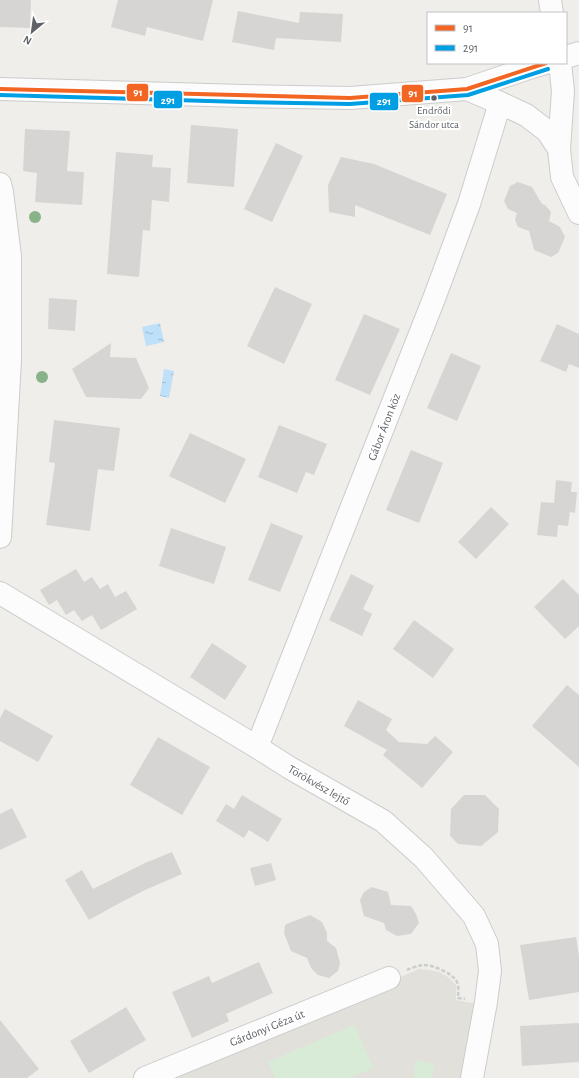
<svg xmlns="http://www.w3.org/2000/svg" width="579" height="1078" font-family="'Alegreya Sans',sans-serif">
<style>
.education{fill:#e2e0da}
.pitch{fill:#d8ebd6}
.water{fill:url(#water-ripples)}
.building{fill:#d6d5d3}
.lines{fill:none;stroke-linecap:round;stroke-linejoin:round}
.minor-casing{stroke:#cbcccc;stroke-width:24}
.tertiary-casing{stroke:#cbcccc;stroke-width:24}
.path{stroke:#cacfcc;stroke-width:2.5;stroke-dasharray:4 2;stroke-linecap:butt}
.minor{stroke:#fdfcfc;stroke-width:22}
.tertiary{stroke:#fdfcfc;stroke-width:22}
.bus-1-casing{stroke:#fff;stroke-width:7}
.bus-2-casing{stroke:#fff;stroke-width:7}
.bus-1{stroke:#f26522;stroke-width:4}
.bus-2{stroke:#009ee3;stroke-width:4}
.tree{fill:#88b388}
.bus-dot{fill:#5f6368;stroke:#fff;stroke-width:1.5}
.labels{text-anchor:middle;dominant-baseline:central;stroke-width:4;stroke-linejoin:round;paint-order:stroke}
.bus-label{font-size:11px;fill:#5f6368;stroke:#fff}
.street-label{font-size:12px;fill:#5f6368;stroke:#fff}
.line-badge{stroke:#fff;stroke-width:1.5}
.badge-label{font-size:11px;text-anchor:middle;font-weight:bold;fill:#fff}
</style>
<defs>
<pattern id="water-ripples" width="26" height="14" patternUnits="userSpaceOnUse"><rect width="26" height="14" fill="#bfe0f9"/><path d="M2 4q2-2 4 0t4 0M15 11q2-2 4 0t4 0" fill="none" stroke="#9eb9cd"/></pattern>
</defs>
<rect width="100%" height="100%" fill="#efeeea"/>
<!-- education -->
<polygon class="education" points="419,969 429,970 439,972 448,977 456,985 456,1000 477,1004 463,1078 168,1078"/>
<!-- pitch -->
<g class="pitch">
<polygon points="354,1025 373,1068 349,1078 275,1078 268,1062"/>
<polygon points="416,1060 434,1064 432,1078 413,1078"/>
</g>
<!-- water -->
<g class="water">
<polygon points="160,323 164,342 146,346 142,327"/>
<polygon points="164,369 174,371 169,398 160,396"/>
</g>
<!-- building -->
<g class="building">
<polygon points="0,0 31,0 30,28 0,27"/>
<polygon points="118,0 213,0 203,41 147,27 145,36 111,27"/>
<polygon points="238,11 299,23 300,12 343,14 341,42 276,38 274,50 232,42"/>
<polygon points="191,125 238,129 234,187 187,183"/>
<polygon points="25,129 70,131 67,171 84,172 82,205 35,202 37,173 23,171"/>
<polygon points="276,143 303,156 272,222 244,209"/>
<polygon points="116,152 153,155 152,167 171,168 169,202 152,200 150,231 143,230 139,277 107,274"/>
<polygon points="341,157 374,164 447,194 430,235 355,205 355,217 329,212 328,185"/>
<polygon points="518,182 532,187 542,204 545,205 551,212 549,221 560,227 565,237 558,253 551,257 534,250 529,231 518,227 515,220 517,213 508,209 504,201 510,186"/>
<polygon points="275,287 312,304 284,364 247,346"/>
<polygon points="49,298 77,300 75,331 48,329"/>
<polygon points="364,314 400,329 370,395 335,380"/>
<polygon points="557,324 579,334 579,368 569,364 566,372 540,361"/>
<polygon points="111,343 110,357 136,358 149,388 141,399 86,397 72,369"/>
<polygon points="451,353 481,366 457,421 427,408"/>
<polygon points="54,420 120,428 114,471 98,469 90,531 46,525 55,463 49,462"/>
<polygon points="279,425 327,444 314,475 306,472 297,493 258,477"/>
<polygon points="190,433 246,459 225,503 169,476"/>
<polygon points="411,450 443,463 419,523 386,510"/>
<polygon points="556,480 572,482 571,492 577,492 575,513 570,512 568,526 558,525 557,537 537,535 541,502 554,503"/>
<polygon points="491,507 509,524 476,559 458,542"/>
<polygon points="271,523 303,536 280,592 248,580"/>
<polygon points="171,528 226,547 214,584 159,566"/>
<polygon points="76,569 84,582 92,577 100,589 108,584 115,597 126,591 137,609 101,630 92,615 82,621 74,610 66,615 57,600 49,605 40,590"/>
<polygon points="351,574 374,586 363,609 372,614 362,636 329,620"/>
<polygon points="563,579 579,595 579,626 565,639 534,607"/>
<polygon points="414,620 454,649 433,678 393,649"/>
<polygon points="212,643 247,666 225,700 190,677"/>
<polygon points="567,685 579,695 579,767 532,726"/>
<polygon points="358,700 392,719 386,730 399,742 427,744 435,736 453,752 422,788 383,755 387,750 344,726"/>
<polygon points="5,709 53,736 38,762 0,741 0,718"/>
<polygon points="158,737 210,767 182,815 130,785"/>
<polygon points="242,795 282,819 268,842 249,830 244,838 216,821 226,804 234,809"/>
<polygon points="464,795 485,795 499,809 498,832 481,846 458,844 450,836 451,809"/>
<polygon points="12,808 27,837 0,850 0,814"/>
<polygon points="172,852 182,874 145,890 114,906 89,920 65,880 82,870 93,889 145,863"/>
<polygon points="271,863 276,880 255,886 250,868"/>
<polygon points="372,887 388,892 391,905 411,906 416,914 419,923 411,934 397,936 386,930 384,923 364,916 360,900 364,892"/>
<polygon points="310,915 322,922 327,933 327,941 336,948 340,963 338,971 329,978 318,975 311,968 307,958 291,951 284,933 285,925 289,923"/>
<polygon points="576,937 579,957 579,992 529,1000 520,945"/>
<polygon points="259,962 273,993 226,1014 229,1021 192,1038 172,992 209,976 212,983"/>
<polygon points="126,1007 146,1040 89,1073 70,1041"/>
<polygon points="0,1020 39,1069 27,1078 0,1078"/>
<polygon points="579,1023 579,1062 522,1066 520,1026"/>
</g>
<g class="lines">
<!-- minor casing -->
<g class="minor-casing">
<g id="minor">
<polyline points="550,0 552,13"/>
<polyline points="560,63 563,91 559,149 562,177 579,213"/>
<polyline points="467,89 500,103 526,115 547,131 559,149"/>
<polyline points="0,184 2,192 10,256 10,361 0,537"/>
<polyline points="0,593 257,747 290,768 383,821 424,858 474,916 487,944 490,971 486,1002 472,1078"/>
<polyline points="257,747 435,296 469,204 500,103"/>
<polyline points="145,1078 389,978"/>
</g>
</g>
<!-- tertiary casing -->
<g class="tertiary-casing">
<g id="tertiary">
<polyline points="566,57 579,53"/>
<polyline points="0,89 243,96 350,98 467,89 532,67 546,63"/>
</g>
</g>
<!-- path -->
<path class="path" d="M407,970C411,968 417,966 422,965C431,964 453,973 457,982C459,987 458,993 458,998L465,999"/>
<!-- minor -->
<use href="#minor" class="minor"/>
<!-- tertiary -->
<use href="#tertiary" class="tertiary"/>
<!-- bus-1 casing -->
<g class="bus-1-casing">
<polyline id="bus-1" points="0,89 350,98 467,89 546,63"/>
</g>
<!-- bus-2 casing -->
<g class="bus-2-casing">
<polyline id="bus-2" points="0,95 243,102 350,104 468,95 548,69"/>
</g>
<!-- bus-1 -->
<use href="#bus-1" class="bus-1"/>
<!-- bus-2 -->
<use href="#bus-2" class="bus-2"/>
</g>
<!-- trees -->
<g class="tree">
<circle cx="35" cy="217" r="6"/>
<circle cx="42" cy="377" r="6"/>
</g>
<!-- markers -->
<circle class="bus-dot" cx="434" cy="98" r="3.5"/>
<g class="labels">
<!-- bus labels -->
<g class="bus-label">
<text x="434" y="110">Endrődi<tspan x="434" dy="14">Sándor utca</tspan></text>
</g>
<!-- street labels -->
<g class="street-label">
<text transform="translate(384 427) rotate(-69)">Gábor Áron köz</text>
<text transform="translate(319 785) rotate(30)">Törökvész lejtő</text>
<text transform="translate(267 1028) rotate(-22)">Gárdonyi Géza út</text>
</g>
</g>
<g class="line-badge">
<rect x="126" y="83" width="23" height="19" rx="4" fill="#f26522"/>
<rect x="401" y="84" width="23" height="19" rx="4" fill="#f26522"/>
<rect x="153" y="90" width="30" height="19" rx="4" fill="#009ee3"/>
<rect x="369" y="92" width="30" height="19" rx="4" fill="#009ee3"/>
</g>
<g class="badge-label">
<text x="138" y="96">91</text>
<text x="413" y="97">91</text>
<text x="168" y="104">291</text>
<text x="384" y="105">291</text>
</g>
<!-- legend -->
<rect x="427" y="12" width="140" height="52" fill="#ffffff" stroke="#bfc1c3"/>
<rect x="435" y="25" width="20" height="6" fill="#f26522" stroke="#bfc1c3"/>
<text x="463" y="32" font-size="12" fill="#5f6368">91</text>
<rect x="435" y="45" width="20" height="6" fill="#009ee3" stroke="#bfc1c3"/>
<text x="463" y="52" font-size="12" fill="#5f6368">291</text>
<!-- north arrow -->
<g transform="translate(32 32) rotate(209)" stroke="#ffffff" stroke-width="3" paint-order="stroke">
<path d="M0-3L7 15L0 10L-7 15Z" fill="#5f6368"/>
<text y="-6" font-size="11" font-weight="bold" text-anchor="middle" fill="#5f6368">N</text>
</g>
</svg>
